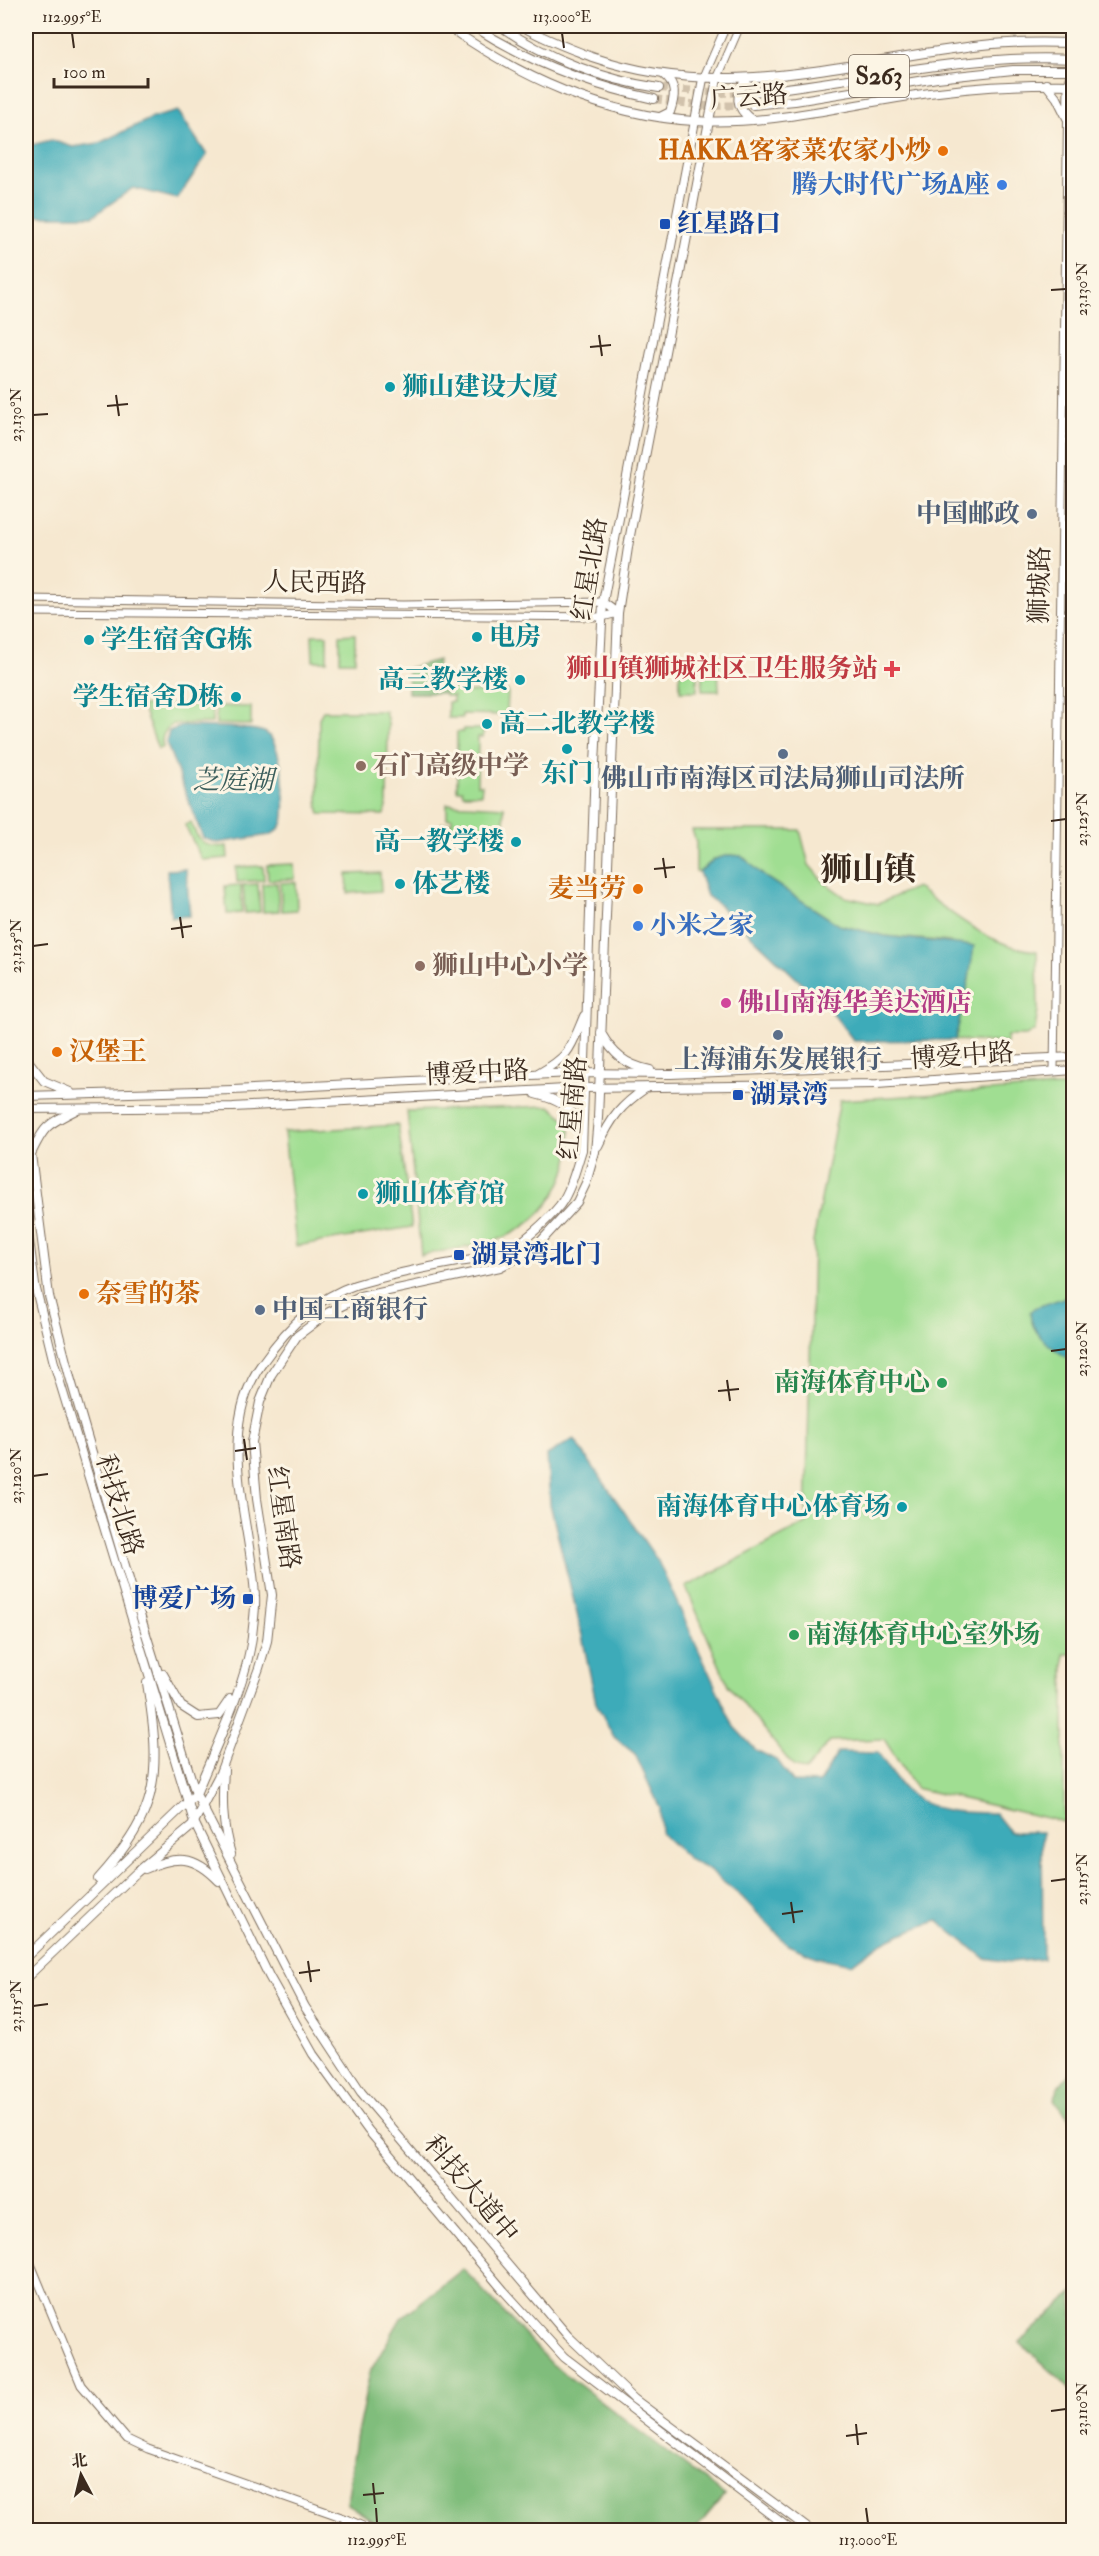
<svg xmlns="http://www.w3.org/2000/svg" width="1099" height="2556" font-family="'IM FELL Double Pica','Noto Serif SC',serif">
<style>
.green{fill:#a0de92;stroke:#6e8458;stroke-width:1.5}
.forest{fill:#80bd7c;stroke:#5e744d;stroke-width:1.5}
.water{fill:#3cabb9;stroke:#3c6a6c;stroke-width:1.5}
.lines{fill:none;stroke-linecap:round;stroke-linejoin:round}
.major-tunnel{stroke:#d1c2ac;stroke-width:8;stroke-dasharray:8 4;stroke-linecap:butt}
.minor-casing{stroke:#7c6c5c;stroke-width:9}
.major-casing{stroke:#7c6c5c;stroke-width:10}
.minor{stroke:#fff;stroke-width:7}
.major{stroke:#fff;stroke-width:8}
.major-bridge-casing{stroke:#7c6c5c;stroke-width:10;stroke-linecap:butt}
.major-bridge{stroke:#fff;stroke-width:8}
.ticks{fill:none;stroke:#3b2a1e;stroke-width:2}
.food-dot{fill:#e8710a;stroke:#fcf5e5;stroke-width:2}
.shop-dot{fill:#3f7fe0;stroke:#fcf5e5;stroke-width:2}
.transit-dot{fill:#1a4fb4;stroke:#fcf5e5;stroke-width:2}
.culture-dot{fill:#0f9aa8;stroke:#fcf5e5;stroke-width:2}
.service-dot{fill:#5c6f8a;stroke:#fcf5e5;stroke-width:2}
.health-dot{fill:#e0444e;stroke:#fcf5e5;stroke-width:2}
.education-dot{fill:#8d6e63;stroke:#fcf5e5;stroke-width:2}
.hotel-dot{fill:#d1479c;stroke:#fcf5e5;stroke-width:2}
.leisure-dot{fill:#2e9e5b;stroke:#fcf5e5;stroke-width:2}
.labels{text-anchor:middle;dominant-baseline:central;stroke-width:6;stroke-linejoin:round;paint-order:stroke}
.shield{fill:#fcf5e5;stroke:#75675a;stroke-width:1.5}
.shield-label{font-size:24px;font-weight:bold;fill:#3b2a1e}
.street-label{font-size:26px;fill:#3b2a1e;stroke:#fcf5e5}
.food-label{font-size:26px;font-weight:bold;fill:#c56008;stroke:#fcf5e5;text-anchor:end}
.shop-label{font-size:26px;font-weight:bold;fill:#366cbe;stroke:#fcf5e5;text-anchor:end}
.transit-label{font-size:26px;font-weight:bold;fill:#164399;stroke:#fcf5e5;text-anchor:start}
.culture-label{font-size:26px;font-weight:bold;fill:#0d838f;stroke:#fcf5e5;text-anchor:start}
.service-label{font-size:26px;font-weight:bold;fill:#4e5e75;stroke:#fcf5e5}
.health-label{font-size:26px;font-weight:bold;fill:#be3a42;stroke:#fcf5e5;text-anchor:end}
.education-label{font-size:26px;font-weight:bold;fill:#785e54;stroke:#fcf5e5;text-anchor:start}
.hotel-label{font-size:26px;font-weight:bold;fill:#b23c85;stroke:#fcf5e5;text-anchor:start}
.leisure-label{font-size:26px;font-weight:bold;fill:#27864d;stroke:#fcf5e5;text-anchor:end}
.water-label{font-size:27px;font-style:italic;fill:#3b5e5c;stroke:#fcf5e5}
.district-label{font-size:32px;font-weight:bold;fill:#3b2a1e;stroke:#fcf5e5}
.neatline{fill:none;stroke:#3b2a1e;stroke-width:2}
.ticks-label{font-size:15px;text-anchor:middle;fill:#3b2a1e}
</style>
<rect width="100%" height="100%" fill="#fcf5e5"/>
<filter id="ink" filterUnits="userSpaceOnUse"><feTurbulence type="fractalNoise" baseFrequency=".0167" numOctaves="2"/><feDisplacementMap in="SourceGraphic" scale="12" xChannelSelector="R" yChannelSelector="G"/><feConvolveMatrix kernelMatrix="1 2 1 2 8 2 1 2 1" color-interpolation-filters="sRGB"/></filter>
<filter id="wash" filterUnits="userSpaceOnUse"><feTurbulence type="fractalNoise" baseFrequency=".008" numOctaves="4" result="noise"/><feDisplacementMap in="SourceGraphic" scale="24" xChannelSelector="R" yChannelSelector="G"/><feGaussianBlur stdDeviation="1.35" result="paint"/><feColorMatrix in="noise" values="0 0 0 0 0 0 0 0 0 0 0 0 0 0 0 0 0 1.4 0 .05"/><feComposite in="paint" operator="in"/></filter>
<g filter="url(#wash)">
<rect width="100%" height="100%" fill="#f6e8d0"/>
<!-- green -->
<g class="green">
<polygon points="355,634 355,661 340,661 340,635"/>
<polygon points="312,635 327,635 327,661 313,661"/>
<rect x="680" y="665" width="17" height="26"/>
<polygon points="702,665 718,665 719,691 702,691"/>
<polygon points="443,687 453,687 461,692 508,691 507,715 462,714 462,718 448,718 448,702 453,702 453,696 445,696"/>
<path d="M142,705H212V723L173,724C164,730 160,737 163,747L158,749Z"/>
<polygon points="216,706 251,707 251,725 216,724"/>
<polygon points="323,711 385,711 388,723 387,804 384,815 320,814 318,806 319,718"/>
<polygon points="464,729 483,729 483,737 478,737 477,779 477,785 482,785 481,794 463,794 462,790 457,790 457,732 463,732"/>
<polygon points="447,804 504,807 504,831 460,830 459,833 439,835 442,823 452,823 452,818 447,818"/>
<path d="M191,822C197,841 206,849 227,846L228,858L202,860L185,825Z"/>
<path d="M692,830H800L809,865L824,882L845,897L878,904L916,887C952,913 991,948 1037,951L1038,1010L1035,1030L1026,1036H1007V1043L955,1040L969,979L950,942L885,936L839,925L765,877L742,856L729,855L715,859L699,872L696,871V842Z"/>
<polygon points="294,864 295,879 268,880 267,865"/>
<polygon points="263,866 264,880 237,882 236,867"/>
<polygon points="380,873 381,891 348,893 347,874"/>
<polygon points="296,882 297,910 282,911 280,883"/>
<polygon points="277,883 279,911 263,912 262,884"/>
<polygon points="258,884 260,912 245,913 243,885"/>
<polygon points="241,885 242,913 227,914 225,886"/>
<polygon points="1055,1087 1073,1087 1074,1654 1064,1654 1064,1822 915,1788 884,1739 830,1741 805,1771 793,1766 728,1685 686,1587 806,1523 813,1242 840,1100"/>
<path d="M550,1106L569,1122C577,1175 546,1224 494,1241C471,1248 444,1250 421,1255L407,1111Z"/>
<polygon points="398,1125 412,1227 296,1246 284,1132"/>
</g>
<!-- forest -->
<g class="forest">
<polygon points="438,660 437,671 435,671 436,678 443,678 445,693 408,693 408,668"/>
<polygon points="1073,2069 1073,2123 1054,2100 1060,2085"/>
<polygon points="463,2269 552,2364 724,2495 695,2530 387,2530 347,2504 356,2439 370,2372 401,2318"/>
<polygon points="1073,2293 1073,2396 1065,2384 1020,2342"/>
</g>
<!-- water -->
<g class="water">
<polygon points="178,111 207,155 177,199 133,188 93,216 33,216 27,146 51,140 73,147 99,143 152,118"/>
<path d="M182,726C199,727 254,726 266,733C283,744 287,804 283,822C281,828 276,832 270,835L217,843L203,838L166,742L169,731Z"/>
<polygon points="729,855 742,856 765,877 839,925 885,936 974,946 969,979 955,1040 854,1041 831,1011 719,905 707,896 699,872 715,859"/>
<polygon points="186,869 190,916 171,917 167,870"/>
<path d="M1066,1297L1073,1299V1362C1055,1349 1031,1337 1030,1312L1034,1308Z"/>
<path d="M574,1439L658,1561L734,1727L756,1750L778,1761L793,1782L819,1783L838,1752L878,1753C887,1765 895,1780 906,1791C930,1813 964,1813 995,1813L1010,1832H1042L1043,1959L1010,1962L984,1958L938,1921C905,1931 878,1942 852,1964L817,1957L788,1945L742,1897L707,1869L690,1860L661,1833L660,1808L635,1754L614,1737L596,1703L580,1626L550,1504L547,1455Z"/>
</g>
</g>
<g filter="url(#ink)">
<g class="lines">
<!-- major-tunnel -->
<g class="major-tunnel">
<polyline points="659,88 723,93 753,92"/>
<polyline points="654,99 706,106 753,105"/>
</g>
<!-- minor casing -->
<g class="minor-casing">
<g id="minor">
<polyline points="703,79 726,26"/>
<polyline points="717,79 740,26"/>
<polyline points="26,599 403,605 603,602 618,613"/>
<polyline points="26,612 602,617 618,613"/>
<polyline points="1054,1070 1068,85 1074,65"/>
<polyline points="1072,1070 1074,1022"/>
<polyline points="26,2252 81,2385 127,2439 148,2449 347,2519 372,2530"/>
<polyline points="341,2530 347,2519"/>
</g>
</g>
<!-- major casing -->
<g class="major-casing">
<g id="major">
<path d="M447,26C522,78 602,115 694,121C762,125 830,109 897,98C955,88 1014,84 1074,85"/>
<path d="M473,26C529,62 589,85 654,99"/>
<path d="M500,26C546,58 603,80 659,88"/>
<path d="M522,26C543,39 569,48 592,57C729,104 846,60 983,45C1013,42 1043,42 1074,43"/>
<path d="M748,78C734,93 735,108 752,120"/>
<polyline points="1046,84 1057,98 1067,118"/>
<path d="M753,92C859,81 966,53 1074,59"/>
<polyline points="753,105 795,101 937,78"/>
<path d="M660,117L670,112C675,97 677,85 664,75"/>
<polyline points="26,613 29,612"/>
<path d="M601,1033C613,1054 625,1065 650,1070"/>
<polyline points="26,1058 44,1081 70,1092"/>
<path d="M538,1074C571,1055 570,1049 584,1016"/>
<path d="M535,1094C556,1099 574,1107 581,1129"/>
<polyline points="26,1096 233,1090 572,1073 671,1074 1074,1057"/>
<polyline points="26,1109 233,1107 584,1088 877,1084 1074,1070"/>
<polyline points="26,1115 49,1296 70,1377 131,1586 196,1794 305,2007 361,2092 568,2336 634,2399 810,2530"/>
<path d="M598,1146C611,1118 620,1106 646,1088"/>
<path d="M30,1156C44,1126 46,1125 76,1110"/>
<polyline points="26,1217 35,1285 54,1363 194,1822 269,1976 313,2054 368,2130 504,2291 564,2357 791,2530"/>
<polyline points="163,1674 181,1706 198,1717 219,1715 230,1699"/>
<path d="M224,1770C222,1799 222,1826 231,1854"/>
<path d="M145,1869C177,1855 194,1855 219,1881"/>
<path d="M98,1879C118,1857 139,1831 148,1802C160,1765 153,1721 147,1683"/>
<path d="M26,1957L196,1794C215,1748 246,1685 252,1637C253,1623 256,1609 255,1596C251,1521 213,1430 263,1362C286,1329 316,1298 355,1285C388,1275 423,1268 457,1262C471,1260 488,1259 501,1254C519,1247 548,1220 560,1205C571,1190 576,1168 582,1150L595,764L603,602L703,79"/>
<polyline points="26,1978 136,1873 192,1826 220,1773 259,1668 267,1641 272,1595 257,1499 252,1442 260,1402 271,1375 297,1336 329,1312 360,1297 500,1267 533,1250 577,1202 586,1183 595,1152 598,1118 618,613 629,541 717,79"/>
</g>
</g>
<!-- minor -->
<use href="#minor" class="minor"/>
<!-- major -->
<use href="#major" class="major"/>
<!-- major-bridge casing -->
<g class="major-bridge-casing">
<polyline id="major-bridge" points="937,78 1013,70 1074,70"/>
</g>
<!-- major-bridge -->
<use href="#major-bridge" class="major-bridge"/>
</g>
</g>
<!-- ticks -->
<path class="ticks" d="M72,33L74,48M562,33L564,48M1051,290L1066,289M599,335L602,356M590,347L611,345M116,395L119,416M107,406L128,404M33,415L48,414M1051,821L1066,819M663,858L666,878M654,869L675,867M180,917L183,938M171,929L192,926M33,946L48,944M1051,1351L1066,1349M727,1380L730,1401M718,1391L739,1389M244,1439L247,1460M235,1451L256,1448M33,1476L48,1474M1051,1881L1066,1879M791,1902L794,1923M782,1914L803,1911M308,1961L311,1982M299,1973L320,1970M33,2006L48,2004M1051,2411L1066,2409M856,2424L858,2445M846,2436L867,2433M373,2483L375,2504M363,2495L384,2493M376,2508L377,2523M866,2508L868,2523"/>
<!-- markers -->
<g class="food-dot">
<circle cx="943" cy="151" r="6"/>
<circle cx="638" cy="889" r="6"/>
<circle cx="57" cy="1052" r="6"/>
<circle cx="84" cy="1294" r="6"/>
</g>
<g class="shop-dot">
<circle cx="1002" cy="185" r="6"/>
<circle cx="638" cy="926" r="6"/>
</g>
<g class="transit-dot">
<rect x="659" y="218" width="12" height="12" rx="3"/>
<rect x="732" y="1089" width="12" height="12" rx="3"/>
<rect x="453" y="1249" width="12" height="12" rx="3"/>
<rect x="242" y="1593" width="12" height="12" rx="3"/>
</g>
<g class="culture-dot">
<circle cx="390" cy="387" r="6"/>
<circle cx="477" cy="637" r="6"/>
<circle cx="89" cy="640" r="6"/>
<circle cx="520" cy="680" r="6"/>
<circle cx="236" cy="697" r="6"/>
<circle cx="487" cy="724" r="6"/>
<circle cx="567" cy="749" r="6"/>
<circle cx="516" cy="842" r="6"/>
<circle cx="400" cy="884" r="6"/>
<circle cx="363" cy="1194" r="6"/>
<circle cx="902" cy="1507" r="6"/>
</g>
<g class="service-dot">
<circle cx="1032" cy="514" r="6"/>
<circle cx="783" cy="754" r="6"/>
<circle cx="778" cy="1035" r="6"/>
<circle cx="260" cy="1310" r="6"/>
</g>
<path class="health-dot" d="M889 660h6v6h6v6h-6v6h-6v-6h-6v-6h6z"/>
<g class="education-dot">
<circle cx="361" cy="766" r="6"/>
<circle cx="420" cy="966" r="6"/>
</g>
<circle class="hotel-dot" cx="726" cy="1003" r="6"/>
<g class="leisure-dot">
<circle cx="942" cy="1383" r="6"/>
<circle cx="794" cy="1635" r="6"/>
</g>
<g class="labels">
<!-- shield labels -->
<rect class="shield" x="849" y="55" width="60" height="42" rx="4.5"/>
<g class="shield-label">
<text x="879" y="76">S263</text>
</g>
<!-- street labels -->
<g class="street-label">
<text transform="translate(749 97) rotate(-4)">广云路</text>
<text transform="translate(590 569) rotate(-81)">红星北路</text>
<text transform="translate(315 583) rotate(1)">人民西路</text>
<text transform="translate(1040 585) rotate(-89)">狮城路</text>
<text transform="translate(962 1056) rotate(-4)">博爱中路</text>
<text transform="translate(477 1073) rotate(-3)">博爱中路</text>
<text transform="translate(573 1108) rotate(-85)">红星南路</text>
<text transform="translate(119 1505) rotate(73)">科技北路</text>
<text transform="translate(283 1518) rotate(82)">红星南路</text>
<text transform="translate(471 2189) rotate(50)">科技大道中</text>
</g>
<!-- food labels -->
<g class="food-label">
<text x="931" y="151">HAKKA客家菜农家小炒</text>
<text x="626" y="889">麦当劳</text>
<text x="69" y="1052" text-anchor="start">汉堡王</text>
<text x="96" y="1294" text-anchor="start">奈雪的茶</text>
</g>
<!-- shop labels -->
<g class="shop-label">
<text x="990" y="185">腾大时代广场A座</text>
<text x="650" y="926" text-anchor="start">小米之家</text>
</g>
<!-- transit labels -->
<g class="transit-label">
<text x="677" y="224">红星路口</text>
<text x="750" y="1095">湖景湾</text>
<text x="471" y="1255">湖景湾北门</text>
<text x="236" y="1599" text-anchor="end">博爱广场</text>
</g>
<!-- culture labels -->
<g class="culture-label">
<text x="402" y="387">狮山建设大厦</text>
<text x="489" y="637">电房</text>
<text x="101" y="640">学生宿舍G栋</text>
<text x="508" y="680" text-anchor="end">高三教学楼</text>
<text x="224" y="697" text-anchor="end">学生宿舍D栋</text>
<text x="499" y="724">高二北教学楼</text>
<text x="567" y="774" text-anchor="middle">东门</text>
<text x="504" y="842" text-anchor="end">高一教学楼</text>
<text x="412" y="884">体艺楼</text>
<text x="375" y="1194">狮山体育馆</text>
<text x="890" y="1507" text-anchor="end">南海体育中心体育场</text>
</g>
<!-- service labels -->
<g class="service-label">
<text x="1020" y="514" text-anchor="end">中国邮政</text>
<text x="783" y="779">佛山市南海区司法局狮山司法所</text>
<text x="778" y="1060">上海浦东发展银行</text>
<text x="272" y="1310" text-anchor="start">中国工商银行</text>
</g>
<!-- health labels -->
<g class="health-label">
<text x="878" y="669">狮山镇狮城社区卫生服务站</text>
</g>
<!-- education labels -->
<g class="education-label">
<text x="373" y="766">石门高级中学</text>
<text x="432" y="966">狮山中心小学</text>
</g>
<!-- hotel labels -->
<g class="hotel-label">
<text x="738" y="1003">佛山南海华美达酒店</text>
</g>
<!-- leisure labels -->
<g class="leisure-label">
<text x="930" y="1383">南海体育中心</text>
<text x="806" y="1635" text-anchor="start">南海体育中心室外场</text>
</g>
<!-- water labels -->
<g class="water-label">
<text x="233" y="780">芝庭湖</text>
</g>
<!-- district labels -->
<g class="district-label">
<text x="868" y="870">狮山镇</text>
</g>
</g>
<!-- margin -->
<rect width="1099" height="2556" fill="none" stroke="#fcf5e5" stroke-width="66"/>
<!-- north arrow -->
<g transform="translate(81 2475) rotate(353)" stroke="#fcf5e5" stroke-width="4.5" paint-order="stroke">
<path d="M0-4.5L10 22L0 15L-10 22Z" fill="#3b2a1e"/>
<text y="-9" font-size="16" font-weight="bold" text-anchor="middle" fill="#3b2a1e">北</text>
</g>
<!-- scale -->
<path d="M54 78v9h94v-9" fill="none" stroke="#3b2a1e" stroke-width="3"/>
<text x="63" y="78" font-size="18" fill="#3b2a1e" stroke="#fcf5e5" stroke-width="4.5" paint-order="stroke">100 m</text>
<rect x="33" y="33" width="1033" height="2490" class="neatline"/>
<g class="ticks-label">
<text x="72" y="22">112.995°E</text>
<text x="562" y="22">113.000°E</text>
<text transform="translate(1082 289) rotate(-90)" y="5">23.130°N</text>
<text transform="translate(16 415) rotate(-90)" y="5">23.130°N</text>
<text transform="translate(1082 819) rotate(-90)" y="5">23.125°N</text>
<text transform="translate(16 946) rotate(-90)" y="5">23.125°N</text>
<text transform="translate(1082 1349) rotate(-90)" y="5">23.120°N</text>
<text transform="translate(16 1476) rotate(-90)" y="5">23.120°N</text>
<text transform="translate(1082 1879) rotate(-90)" y="5">23.115°N</text>
<text transform="translate(16 2006) rotate(-90)" y="5">23.115°N</text>
<text transform="translate(1082 2409) rotate(-90)" y="5">23.110°N</text>
<text x="377" y="2545">112.995°E</text>
<text x="868" y="2545">113.000°E</text>
</g>
</svg>
